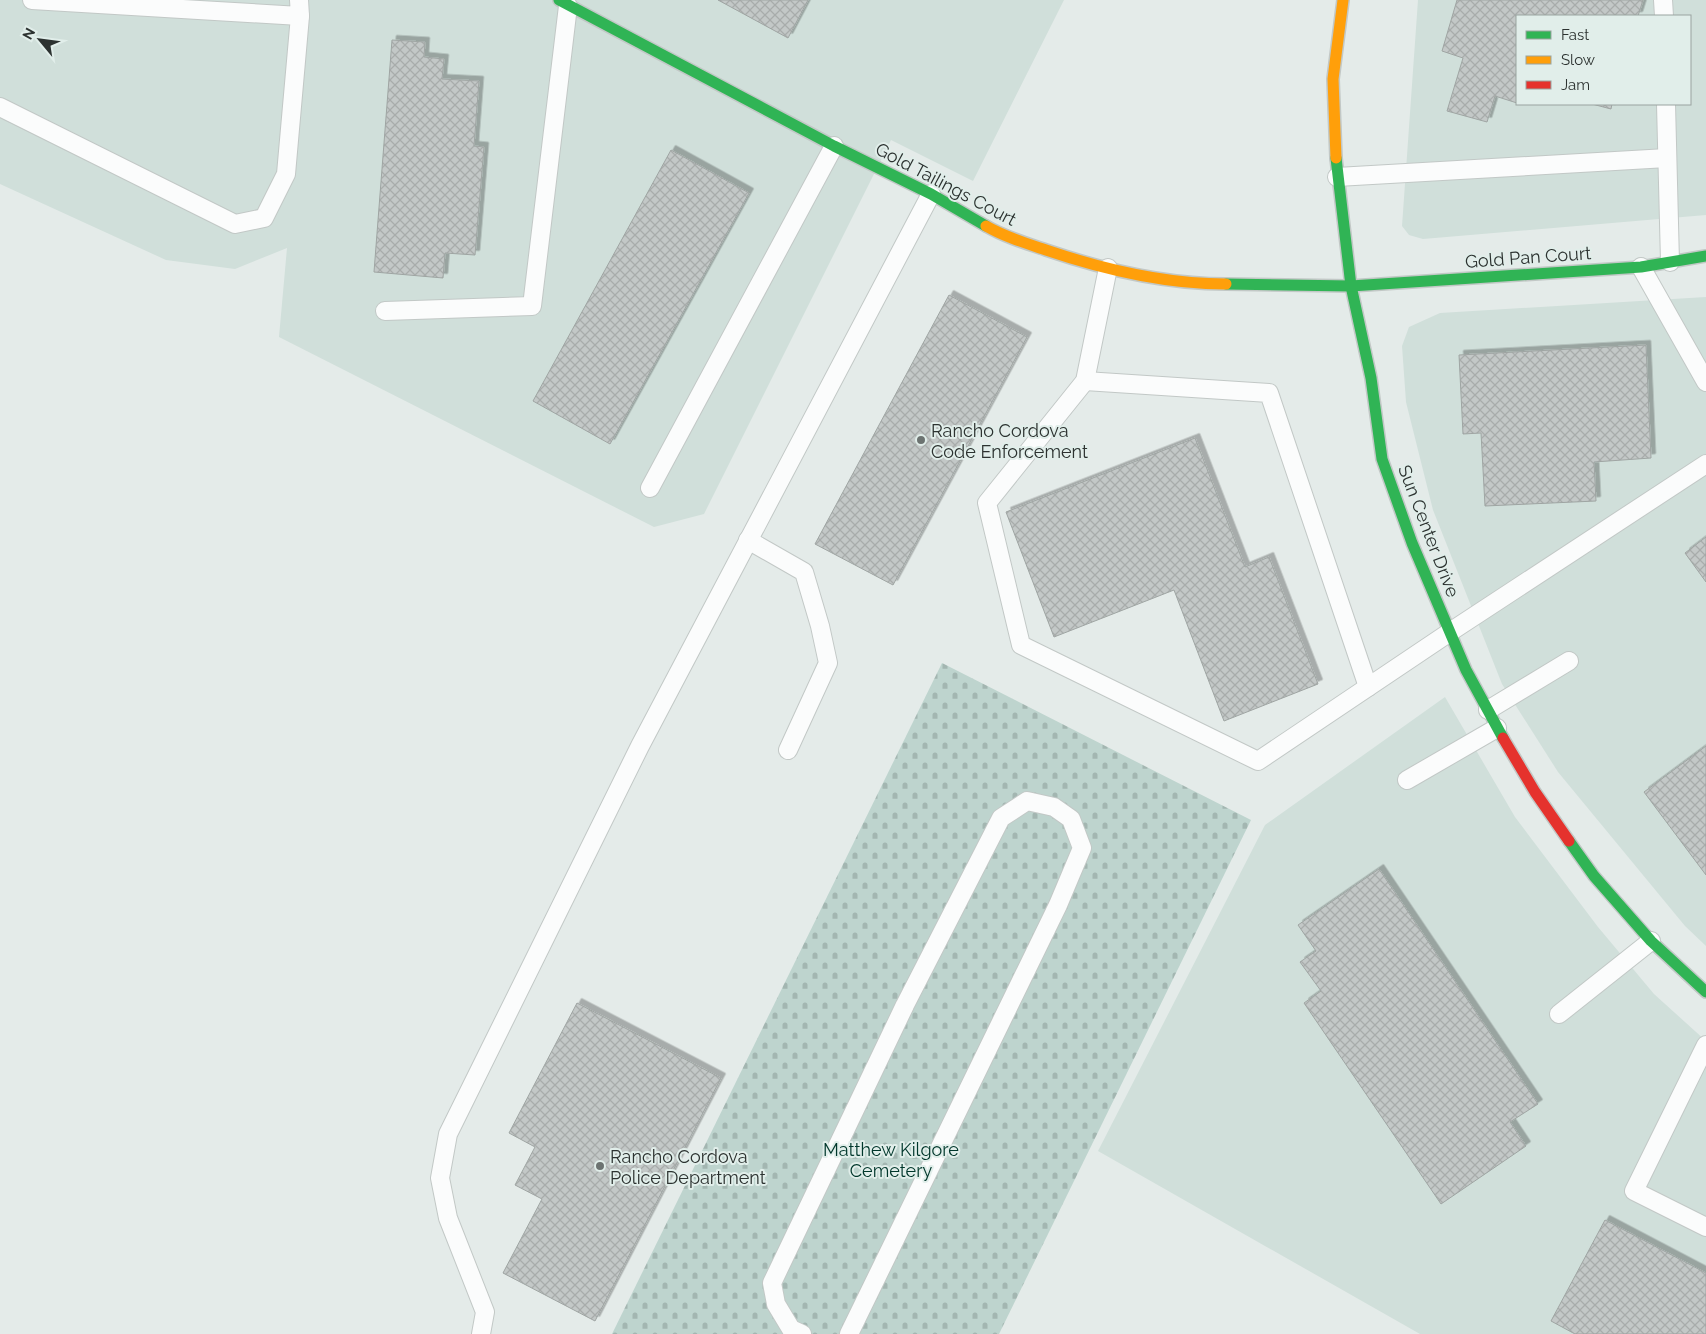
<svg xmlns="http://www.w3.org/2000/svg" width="1706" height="1334" font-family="Raleway,sans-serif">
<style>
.built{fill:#d0dfda;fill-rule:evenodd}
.cemetery{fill:url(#cemetery-stones)}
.building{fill:url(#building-cross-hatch);stroke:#9fa5a3;filter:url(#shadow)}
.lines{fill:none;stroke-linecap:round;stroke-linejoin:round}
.lane-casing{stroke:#c2c8c6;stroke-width:20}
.fast-casing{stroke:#c2c8c6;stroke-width:14}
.slow-casing{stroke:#c2c8c6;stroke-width:14}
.jam-casing{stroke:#c2c8c6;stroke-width:14}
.lane{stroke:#fbfcfc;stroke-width:18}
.fast{stroke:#30b455;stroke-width:11}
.slow{stroke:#ff9f0a;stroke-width:11}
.jam{stroke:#e5322d;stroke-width:11}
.poi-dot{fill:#6c7371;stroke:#e1eeea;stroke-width:2}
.labels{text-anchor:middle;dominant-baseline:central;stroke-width:4;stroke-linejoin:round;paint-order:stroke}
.street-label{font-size:18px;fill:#2c3230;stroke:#e1eeea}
.poi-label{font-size:18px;fill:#2c3230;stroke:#e1eeea;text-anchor:start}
.park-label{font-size:18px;fill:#00372b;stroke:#e1eeea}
</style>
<defs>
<pattern id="cemetery-stones" width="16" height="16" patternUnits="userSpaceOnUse" patternTransform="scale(1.25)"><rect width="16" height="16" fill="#bed4ce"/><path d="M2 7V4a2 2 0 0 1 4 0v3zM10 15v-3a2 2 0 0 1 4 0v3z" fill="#a3b6b1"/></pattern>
<pattern id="building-cross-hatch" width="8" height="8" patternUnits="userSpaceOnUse" patternTransform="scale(1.25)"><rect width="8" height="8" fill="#c3c8c7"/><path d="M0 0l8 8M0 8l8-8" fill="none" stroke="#a8acab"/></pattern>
<filter id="shadow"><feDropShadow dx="4.5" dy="-4.5" stdDeviation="0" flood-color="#0004"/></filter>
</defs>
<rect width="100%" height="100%" fill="#e4ebe9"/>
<!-- built -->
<g class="built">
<polygon points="0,0 1064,0 973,181 891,140 704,514 654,527 279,337 287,248 235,269 166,260 0,184"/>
<path d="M1418,0H1706V215L1423,239L1409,235L1402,226ZM1517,16H1690V104H1517Z"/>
<polygon points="1706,297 1706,946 1685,926 1558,772 1502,684 1433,510 1406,402 1402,346 1409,327 1440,313"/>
<polygon points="1445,697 1515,817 1598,927 1654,994 1706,1041 1706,1334 1420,1334 1098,1151 1265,825"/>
</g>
<!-- cemetery -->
<polygon class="cemetery" points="942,663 1251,820 999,1334 612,1334"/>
<!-- building -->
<g class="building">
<polygon points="718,0 808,0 788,38"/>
<polygon points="1457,0 1643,0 1638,16 1517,16 1517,103 1495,96 1487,122 1447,111 1463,58 1442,51"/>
<polygon points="392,40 425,42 424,57 444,59 442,79 479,81 474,146 484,147 475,255 445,253 443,278 374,272"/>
<polygon points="1592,104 1612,104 1611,109"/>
<polygon points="671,150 749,193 610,444 533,401"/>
<polygon points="949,295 1027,337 893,585 815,544"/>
<polygon points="1646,345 1651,458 1594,462 1596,501 1485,506 1481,433 1463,434 1459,355"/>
<polygon points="1195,438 1245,567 1269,557 1318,684 1224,721 1174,590 1054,637 1006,512"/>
<polygon points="1706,537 1706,582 1685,553"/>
<polygon points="1706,746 1706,875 1644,792"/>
<polygon points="1379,869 1538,1104 1510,1122 1526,1146 1441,1204 1304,1003 1321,991 1300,962 1316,951 1298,925"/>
<polygon points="577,1003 721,1078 595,1321 503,1273 542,1199 515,1185 535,1147 509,1133"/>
<polygon points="1605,1220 1706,1273 1706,1334 1575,1334 1551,1321"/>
</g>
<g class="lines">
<!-- lane casing -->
<g class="lane-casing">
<g id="lane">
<polyline points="32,0 300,16 299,0"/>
<polyline points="1663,0 1664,16"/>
<polyline points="1666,104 1670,262"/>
<polyline points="0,107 235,224 264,218 286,174 300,16"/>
<polyline points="1337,177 1667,158"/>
<polyline points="1641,267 1706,382"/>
<polyline points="1108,268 1085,381 987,503 1021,645 1258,761 1450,632 1706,464"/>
<polyline points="385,311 532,306 568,6"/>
<polyline points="1085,381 1269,393 1368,687"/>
<polyline points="650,488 834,146"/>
<polyline points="748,540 804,572 820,626 828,663 788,750"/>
<polyline points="1488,710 1569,661"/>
<polyline points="1407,780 1497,728"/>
<polyline points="1559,1014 1651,941"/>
<polyline points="1706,1045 1634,1191 1706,1227"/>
<polyline points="481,1334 485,1312 448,1218 440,1178 448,1134 640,746 931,194"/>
<polyline points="802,1334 791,1329 776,1304 772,1283 905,1005 1001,818 1027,801 1054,807 1071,819 1082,848 1058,905 849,1334"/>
</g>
</g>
<!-- fast casing -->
<g class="fast-casing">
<g id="fast">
<polyline points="559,0 834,146 931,194 986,226"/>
<polyline points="1336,158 1351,286 1371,378 1382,459 1412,543 1466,670 1503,738"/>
<polyline points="1226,284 1351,286 1641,267 1706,256"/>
<polyline points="1569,841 1594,876 1651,941 1706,992"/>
</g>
</g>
<!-- slow casing -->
<g class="slow-casing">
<g id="slow">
<polyline points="1336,158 1333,79 1343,0"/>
<path d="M986,226C1005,237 1025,243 1046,250C1102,269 1167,284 1226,284"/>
</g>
</g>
<!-- jam casing -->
<g class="jam-casing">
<polyline id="jam" points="1503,738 1535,792 1569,841"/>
</g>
<!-- lane -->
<use href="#lane" class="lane"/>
<!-- fast -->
<use href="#fast" class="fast"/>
<!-- slow -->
<use href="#slow" class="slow"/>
<!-- jam -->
<use href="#jam" class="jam"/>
</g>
<!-- markers -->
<g class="poi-dot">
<circle cx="921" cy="440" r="5"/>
<circle cx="600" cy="1166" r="5"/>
</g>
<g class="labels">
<!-- street labels -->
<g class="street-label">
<text transform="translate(946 184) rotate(28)">Gold Tailings Court</text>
<text transform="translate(1528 257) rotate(-4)">Gold Pan Court</text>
<text transform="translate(1429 531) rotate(69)">Sun Center Drive</text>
</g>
<!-- poi labels -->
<g class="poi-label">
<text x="931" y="430">Rancho Cordova<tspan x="931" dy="21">Code Enforcement</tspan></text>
<text x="610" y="1156">Rancho Cordova<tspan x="610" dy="21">Police Department</tspan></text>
</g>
<!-- park labels -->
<g class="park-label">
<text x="891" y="1149">Matthew Kilgore<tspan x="891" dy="21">Cemetery</tspan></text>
</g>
</g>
<!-- legend -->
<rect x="1516" y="15" width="175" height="90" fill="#e1eeea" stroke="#99a3a0"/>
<rect x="1526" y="31" width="25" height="8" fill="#30b455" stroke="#99a3a0"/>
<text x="1561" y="40" font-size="15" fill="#2c3230">Fast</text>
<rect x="1526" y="56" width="25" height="8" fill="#ff9f0a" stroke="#99a3a0"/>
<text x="1561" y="65" font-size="15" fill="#2c3230">Slow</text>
<rect x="1526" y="81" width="25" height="8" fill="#e5322d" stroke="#99a3a0"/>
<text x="1561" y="90" font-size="15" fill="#2c3230">Jam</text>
<!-- north arrow -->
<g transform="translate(40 40) rotate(299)" stroke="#e1eeea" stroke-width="4" paint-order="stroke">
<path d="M0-4L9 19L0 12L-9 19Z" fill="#2c3230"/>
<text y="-8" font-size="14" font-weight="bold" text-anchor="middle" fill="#2c3230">N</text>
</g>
</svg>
